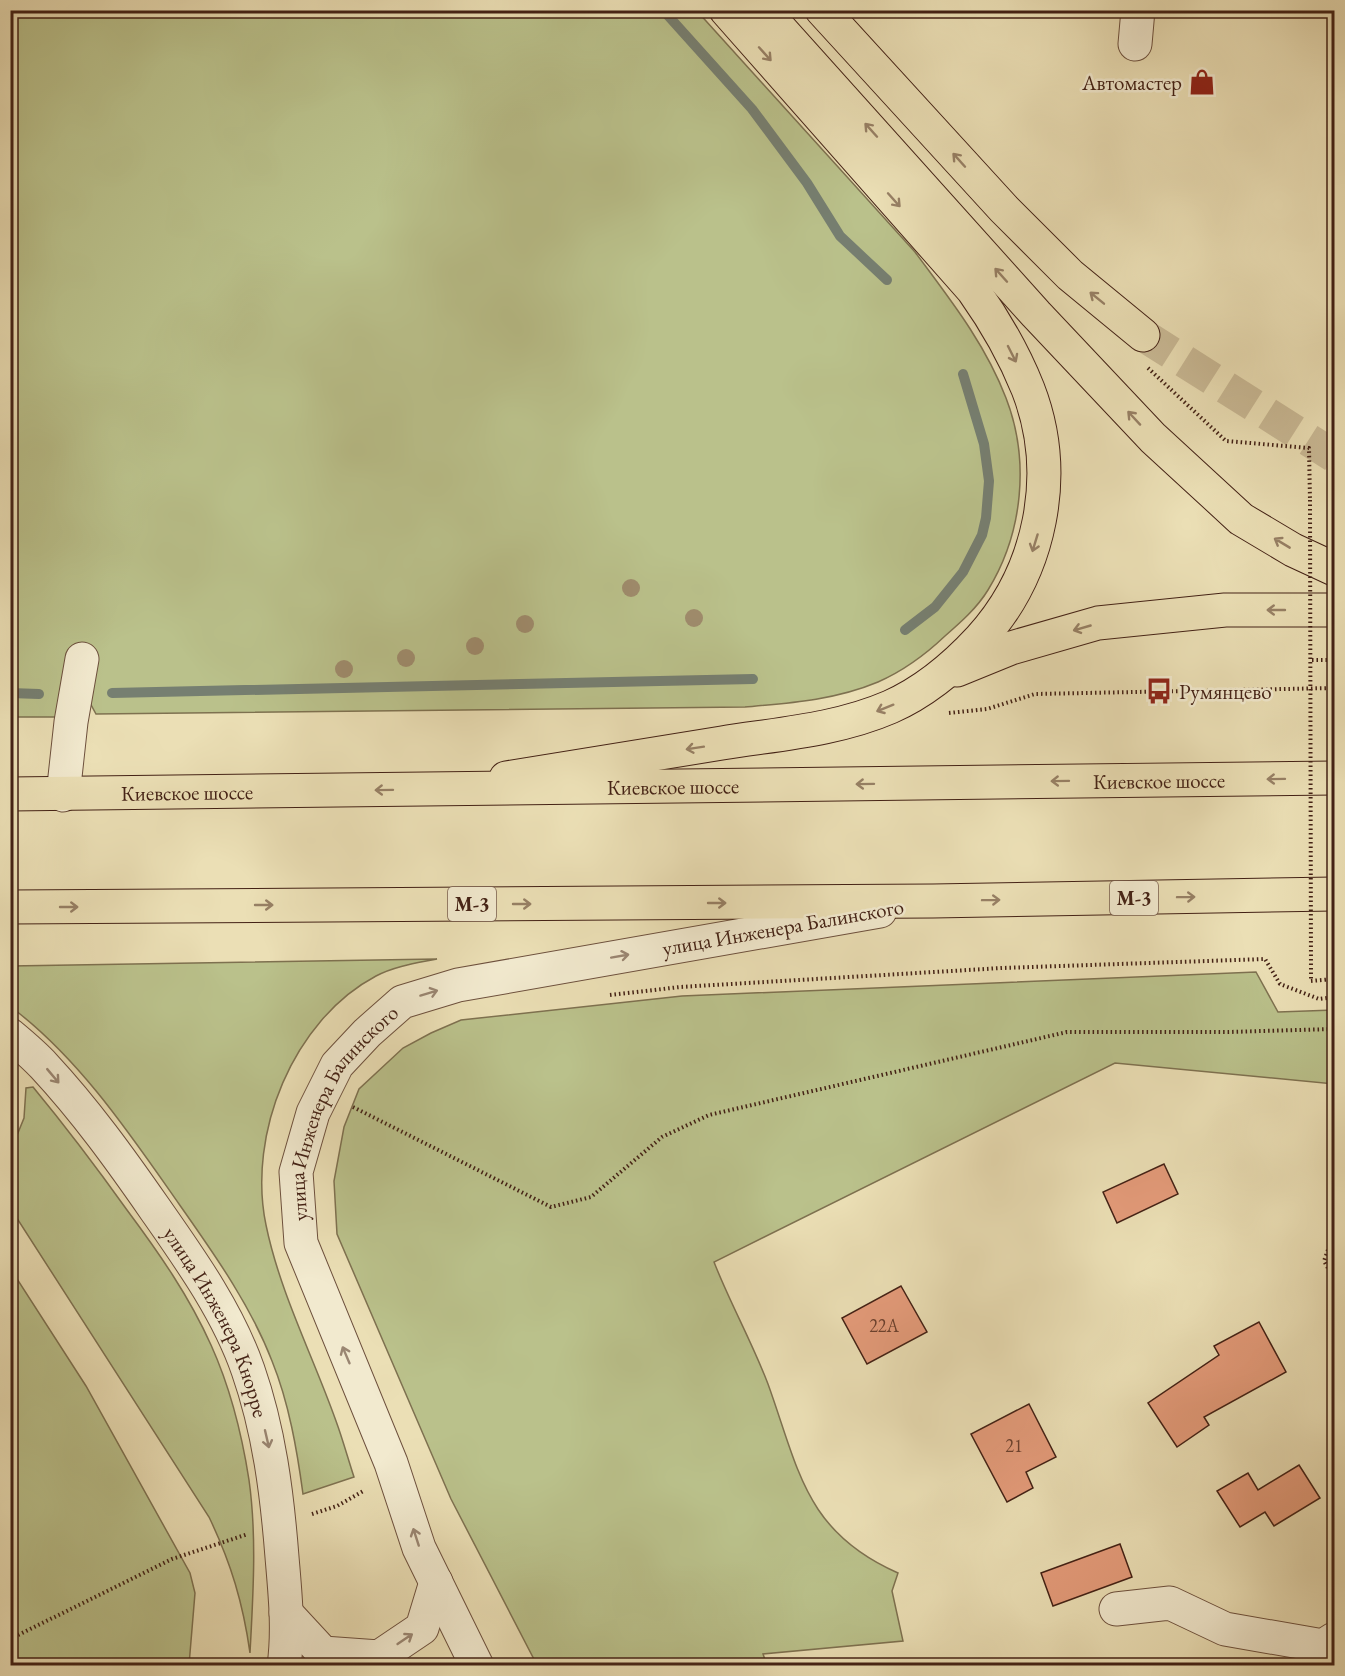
<svg xmlns="http://www.w3.org/2000/svg" width="1345" height="1676" font-family="'EB Garamond',serif">
<style>
.green{fill:#bac18b;stroke:#7e7150;stroke-width:1.5}
.lines{fill:none;stroke-linecap:round;stroke-linejoin:round}
.stream{stroke:#767f71;stroke-width:10}
.building{fill:#e49b7a;stroke:#432115;stroke-width:1.5}
.major-tunnel{stroke:#c9b995;stroke-width:33;stroke-dasharray:33 16;stroke-linecap:butt}
.minor-casing{stroke:#6d503d;stroke-width:35}
.major-casing{stroke:#432115;stroke-width:35}
.highway-casing{stroke:#432115;stroke-width:35}
.path{stroke:#432115;stroke-width:4;stroke-dasharray:1.5 3;stroke-linecap:butt}
.minor{stroke:#f2eacf;stroke-width:33}
.major{stroke:#ebdfb5;stroke-width:33}
.highway{stroke:#ebdfb5;stroke-width:33}
.path-bridge{stroke:#432115;stroke-width:4;stroke-dasharray:1.5 3;stroke-linecap:butt}
.tree{fill:#9f8c6d}
.oneway{stroke:#978065}
.oneway2{stroke:#9a8672}
.labels{text-anchor:middle;dominant-baseline:central;stroke-width:5;stroke-linejoin:round;paint-order:stroke}
.number-label{font-size:18px;fill:#6b402e}
.shield{fill:#f2eacf;stroke:#785d4d;stroke-width:1.5}
.shield-label{font-size:20px;font-weight:bold;fill:#432115}
.poi-label{font-size:21px;fill:#432115;stroke:#f2eacf;text-anchor:end}
.street-label{font-size:21px;fill:#432115;stroke:#f2eacf}
</style>
<rect width="100%" height="100%" fill="#ebdfb5"/>
<filter id="stains"><feTurbulence type="fractalNoise" baseFrequency=".00333" numOctaves="4"/><feColorMatrix values="0 0 0 0 .2 0 0 0 0 .09 0 0 0 0 .02 0 0 0 .5 -.17"/></filter>
<radialGradient id="worn" r=".72"><stop offset=".6" stop-color="#630" stop-opacity="0"/><stop offset="1" stop-color="#630" stop-opacity=".3"/></radialGradient>
<!-- green -->
<g class="green">
<path d="M10,11H697L915,252C949,298 985,343 1006,398C1030,460 1023,533 988,590C977,608 961,622 945,636C925,655 903,671 878,682C835,700 791,703 745,707L96,714L90,703L56,717H11Z"/>
<path d="M437,959C417,963 395,966 376,976C293,1020 247,1134 266,1225C280,1293 313,1356 336,1421C343,1440 348,1459 354,1477L303,1494C297,1450 289,1403 272,1361C250,1304 214,1254 179,1204C130,1134 79,1058 11,1007V966Z"/>
<path d="M1256,972L1278,1012L1334,1010V1084L1115,1063L714,1262C730,1303 752,1342 768,1384C799,1470 805,1532 898,1573L892,1591L903,1641L763,1654L767,1665H537L451,1499L337,1234L334,1181L344,1127L359,1089L403,1048L431,1033L461,1020L682,996Z"/>
<path d="M33,1087C66,1127 97,1168 127,1210C159,1253 189,1296 211,1345C230,1387 242,1435 249,1480C257,1537 253,1596 250,1653C243,1603 231,1563 209,1517L11,1209V1150L24,1118L26,1088Z"/>
<polygon points="10,1268 86,1386 190,1573 195,1593 189,1665 11,1665"/>
</g>
<g class="lines">
<!-- stream -->
<g class="stream">
<polyline points="663,10 752,109 807,183 840,236 887,280"/>
<polyline points="905,630 935,607 963,572 982,535 986,518 989,481 984,444 963,374"/>
<polyline points="10,693 39,694"/>
<polyline points="112,693 753,679"/>
</g>
</g>
<!-- building -->
<g class="building">
<polygon points="1164,1164 1178,1194 1117,1223 1103,1192"/>
<polygon points="901,1286 927,1332 867,1364 842,1318"/>
<polygon points="1259,1322 1286,1372 1204,1417 1209,1425 1177,1447 1148,1403 1219,1355 1214,1346"/>
<polygon points="1029,1404 1056,1457 1026,1472 1033,1488 1007,1502 971,1434"/>
<polygon points="1299,1465 1320,1498 1274,1526 1265,1512 1240,1527 1217,1491 1248,1473 1258,1490"/>
<polygon points="1120,1544 1132,1577 1053,1606 1041,1573"/>
</g>
<g class="lines">
<!-- major-tunnel -->
<polyline class="major-tunnel" points="1143,335 1334,456"/>
<!-- minor casing -->
<g class="minor-casing">
<g id="minor">
<polyline points="1135,44 1138,10"/>
<polyline points="63,795 71,722 82,659"/>
<path id="s1" d="M10,1035C22,1045 34,1055 44,1066C85,1110 121,1160 155,1209C190,1259 228,1312 248,1370C269,1430 277,1493 282,1557C285,1593 289,1629 284,1666"/>
<polyline points="1116,1609 1170,1603 1225,1629 1323,1646 1334,1639"/>
<polyline points="286,1613 323,1653 379,1657 422,1628 436,1582"/>
<path id="s2" d="M477,1666L419,1548L391,1463L301,1243L296,1172L313,1113L337,1065L367,1033L402,1002L458,985L880,911"/>
</g>
</g>
<!-- major casing -->
<g class="major-casing">
<g id="major">
<polyline points="763,10 1036,314 1153,438 1241,519 1293,550 1334,569"/>
<polyline points="822,10 1004,209 1070,275 1143,335"/>
<polyline points="957,670 1011,648 1098,623 1225,610 1334,610"/>
<path d="M506,778C578,767 650,755 722,743C778,734 837,730 890,707C924,692 955,666 980,639C1041,572 1061,474 1028,389C1014,354 995,321 973,290L726,10"/>
</g>
</g>
<!-- highway casing -->
<g class="highway-casing">
<g id="highway">
<path id="s3" d="M10,794L1334,778"/>
<polyline points="10,907 933,901 1334,894"/>
</g>
</g>
<!-- path -->
<g class="path">
<polyline points="1148,368 1226,441 1309,448 1310,500"/>
<polyline points="1312,660 1334,660"/>
<polyline points="949,713 987,709 1035,694 1334,688"/>
<polyline points="1311,981 1334,979"/>
<polyline points="610,995 680,987 1002,968 1265,959 1280,984 1319,999 1334,997"/>
<polyline points="1334,1084 1332,1100 1334,1113"/>
<polyline points="353,1107 551,1207 591,1197 662,1137 709,1115 1067,1032 1228,1032 1334,1029"/>
<polyline points="1334,1233 1324,1261 1334,1279"/>
<polyline points="312,1514 337,1506 365,1490"/>
<polyline points="10,1639 172,1559 248,1534"/>
</g>
<!-- minor -->
<use href="#minor" class="minor"/>
<!-- major -->
<use href="#major" class="major"/>
<!-- highway -->
<use href="#highway" class="highway"/>
<!-- path-bridge -->
<polyline class="path-bridge" points="1310,500 1311,981"/>
</g>
<!-- trees -->
<g class="tree">
<circle cx="631" cy="588" r="9"/>
<circle cx="694" cy="618" r="9"/>
<circle cx="525" cy="624" r="9"/>
<circle cx="475" cy="646" r="9"/>
<circle cx="406" cy="658" r="9"/>
<circle cx="344" cy="669" r="9"/>
</g>
<!-- one-way arrows -->
<defs><path id="oneway-shaft" d="M-6 0H5M1.5-3L5.5 0L1.5 3" fill="none" stroke-width="1.6" stroke-linecap="round" stroke-linejoin="round" transform="scale(1.5)"/></defs>
<g class="oneway">
<use href="#oneway-shaft" transform="translate(765 54) rotate(48)"/>
<use href="#oneway-shaft" transform="translate(871 130) rotate(-132)"/>
<use href="#oneway-shaft" transform="translate(959 160) rotate(-132)"/>
<use href="#oneway-shaft" transform="translate(894 200) rotate(48)"/>
<use href="#oneway-shaft" transform="translate(1001 275) rotate(-132)"/>
<use href="#oneway-shaft" transform="translate(1097 298) rotate(-141)"/>
<use href="#oneway-shaft" transform="translate(1012 354) rotate(63)"/>
<use href="#oneway-shaft" transform="translate(1134 418) rotate(-133)"/>
<use href="#oneway-shaft" transform="translate(1035 543) rotate(107)"/>
<use href="#oneway-shaft" transform="translate(1282 543) rotate(-149)"/>
<use href="#oneway-shaft" transform="translate(1276 610) rotate(180)"/>
<use href="#oneway-shaft" transform="translate(1082 628) rotate(164)"/>
<use href="#oneway-shaft" transform="translate(885 708) rotate(158)"/>
<use href="#oneway-shaft" transform="translate(695 748) rotate(171)"/>
<use href="#oneway-shaft" transform="translate(1276 779) rotate(179)"/>
<use href="#oneway-shaft" transform="translate(1060 781) rotate(179)"/>
<use href="#oneway-shaft" transform="translate(865 784) rotate(179)"/>
<use href="#oneway-shaft" transform="translate(384 790) rotate(179)"/>
<use href="#oneway-shaft" transform="translate(1186 897) rotate(-1)"/>
<use href="#oneway-shaft" transform="translate(991 900) rotate(-1)"/>
<use href="#oneway-shaft" transform="translate(717 903)"/>
<use href="#oneway-shaft" transform="translate(522 904)"/>
<use href="#oneway-shaft" transform="translate(264 905)"/>
<use href="#oneway-shaft" transform="translate(69 907)"/>
</g>
<g class="oneway2">
<use href="#oneway-shaft" transform="translate(620 956) rotate(-10)"/>
<use href="#oneway-shaft" transform="translate(429 993) rotate(-17)"/>
<use href="#oneway-shaft" transform="translate(53 1076) rotate(50)"/>
<use href="#oneway-shaft" transform="translate(346 1355) rotate(-113)"/>
<use href="#oneway-shaft" transform="translate(267 1439) rotate(77)"/>
<use href="#oneway-shaft" transform="translate(416 1537) rotate(-108)"/>
<use href="#oneway-shaft" transform="translate(405 1639) rotate(-34)"/>
</g>
<!-- icons -->
<defs>
<g id="shop-bare" transform="scale(2.07)"><path d="M-5-2.5h2.3a2.7 3.5 0 0 1 5.4 0H5L5.5 6h-11ZM-1.5-2.5h3a1.5 2.3 0 0 0-3 0Z" fill="#8f2418" stroke="#f2eacf" stroke-width="2.5" paint-order="stroke"/></g>
<g id="bus-bare" transform="scale(2.07)"><path d="M-5-6H5V4H4V6H2V4H-2V6H-4V4H-5ZM-3.5-4V0h7V-4ZM-3.5 1.2v1.5H-2V1.2ZM2 1.2v1.5H3.5V1.2Z" fill="#8f2418" stroke="#f2eacf" stroke-width="2.5" paint-order="stroke"/></g>
</defs>
<g fill-rule="evenodd">
<use href="#shop-bare" x="1202" y="82"/>
<use href="#bus-bare" x="1159" y="691"/>
</g>
<g class="labels">
<!-- number labels -->
<g class="number-label">
<text x="884" y="1325">22А</text>
<text x="1014" y="1445">21</text>
</g>
<!-- shield labels -->
<g class="shield">
<rect x="1110" y="881" width="48" height="34" rx="4.5"/>
<rect x="448" y="887" width="48" height="34" rx="4.5"/>
</g>
<g class="shield-label">
<text x="1134" y="898">М-3</text>
<text x="472" y="904">М-3</text>
</g>
<!-- poi labels -->
<g class="poi-label">
<text x="1182" y="82">Автомастер</text>
<text x="1179" y="691" text-anchor="start">Румянцево</text>
</g>
<!-- street labels -->
<g class="street-label">
<text stroke="none"><textPath href="#s3" startOffset="1149">Киевское шоссе</textPath></text>
<text stroke="none"><textPath href="#s3" startOffset="663">Киевское шоссе</textPath></text>
<text stroke="none"><textPath href="#s3" startOffset="177">Киевское шоссе</textPath></text>
<text transform="translate(783 927) rotate(-10)">улица Инженера Балинского</text>
<text stroke="none"><textPath href="#s2" startOffset="603">улица Инженера Балинского</textPath></text>
<text stroke="none"><textPath href="#s1" startOffset="357">улица Инженера Кнорре</textPath></text>
</g>
</g>
<!-- margin -->
<rect width="1345" height="1676" fill="none" stroke="#ebdfb5" stroke-width="36"/>
<rect x="12" y="12" width="1321" height="1652" fill="none" stroke="#432115" stroke-width="3"/>
<rect x="18" y="18" width="1309" height="1640" fill="none" stroke="#432115" stroke-width="1.5"/>
<rect width="100%" height="100%" filter="url(#stains)"/>
<rect width="100%" height="100%" fill="url(#worn)"/>
</svg>
